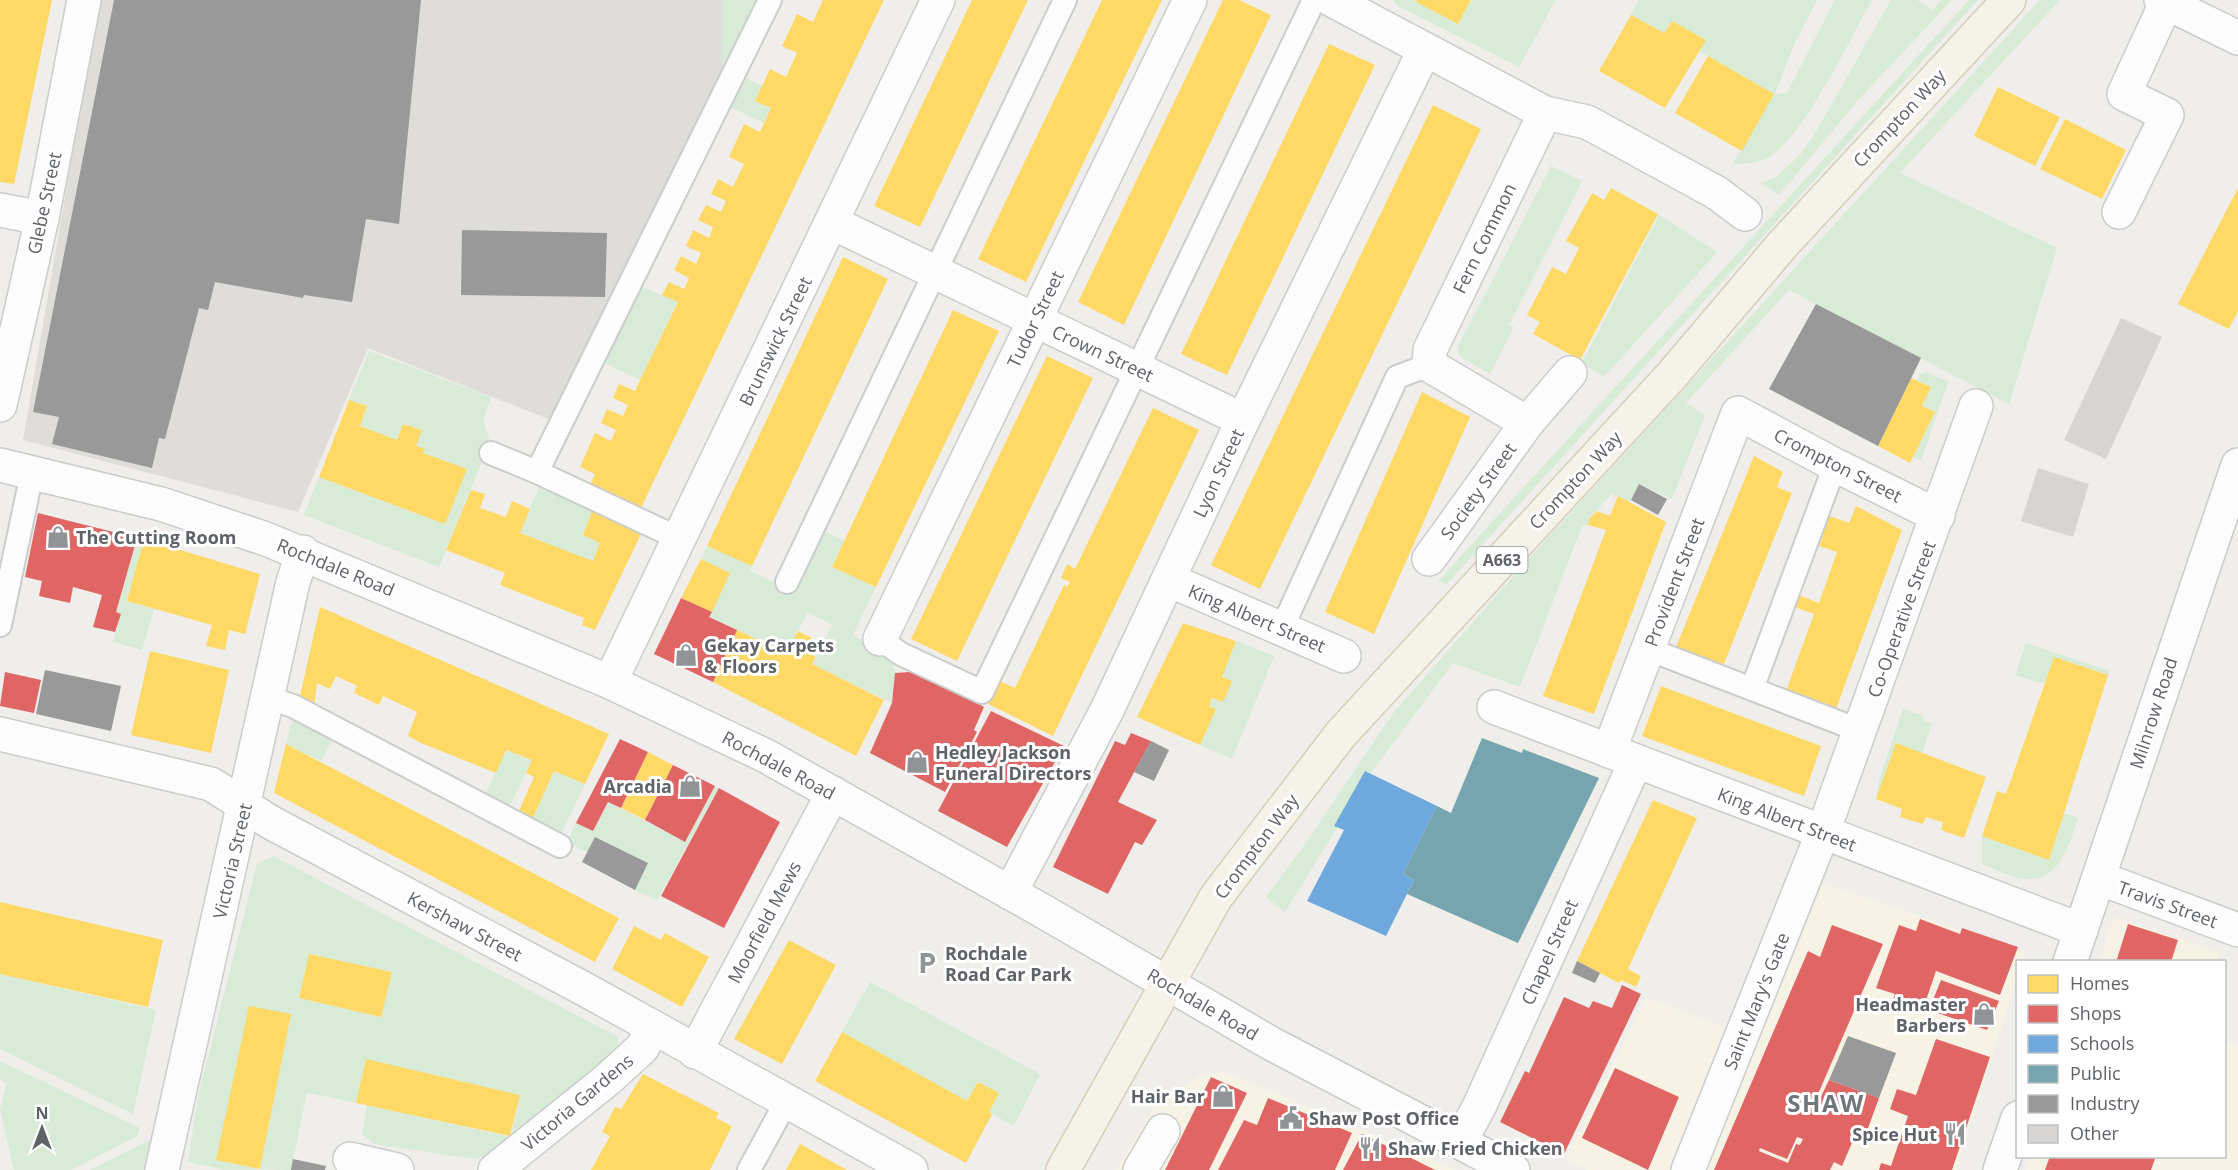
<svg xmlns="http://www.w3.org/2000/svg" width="2238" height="1170" font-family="'Open Sans',sans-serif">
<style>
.commercial{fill:#f7f3e4}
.industrial{fill:#dfddda}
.green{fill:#d8ebd6;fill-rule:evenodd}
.homes{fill:#ffd966}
.shops{fill:#e06666;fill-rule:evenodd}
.schools{fill:#6fa8dc}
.public{fill:#76a5af}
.industry{fill:#999}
.building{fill:#d6d5d3}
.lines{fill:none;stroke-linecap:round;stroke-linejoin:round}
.lane-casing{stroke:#cbcccc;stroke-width:26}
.street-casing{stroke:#cbcccc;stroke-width:36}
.secondary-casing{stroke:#cacacb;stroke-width:36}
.primary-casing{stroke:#d7ceb8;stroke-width:36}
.lane{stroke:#fdfcfc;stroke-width:22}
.street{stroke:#fdfcfc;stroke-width:33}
.secondary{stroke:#fdfcfc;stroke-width:33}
.primary{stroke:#f4f2e9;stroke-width:33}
.labels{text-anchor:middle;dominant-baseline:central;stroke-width:6;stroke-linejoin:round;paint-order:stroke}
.shield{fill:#fff;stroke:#8f9295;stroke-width:1.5}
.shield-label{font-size:16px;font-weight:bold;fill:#5f6368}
.street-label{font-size:18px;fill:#5f6368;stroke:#fff}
.poi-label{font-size:18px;font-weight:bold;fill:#5f6368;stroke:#fff;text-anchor:start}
.district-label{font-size:24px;font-weight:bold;letter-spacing:1.5px;fill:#70757a;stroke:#fff}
</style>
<rect width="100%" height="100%" fill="#efeeea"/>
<!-- commercial -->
<g class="commercial">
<polygon points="1823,883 2026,953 2023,961 2018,962 2017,979 1956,1170 1587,1170 1566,1159 1646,997 1759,1041"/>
<polygon points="2114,917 2220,953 2217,961 2099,962"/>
<polygon points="2225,1041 2238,1046 2238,1170 2026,1170 2031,1157 2224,1156"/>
<polygon points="1223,1071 1456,1170 1116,1170 1157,1103 1200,1076"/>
</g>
<!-- industrial -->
<polygon class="industrial" points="99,0 722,0 722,77 556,422 368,348 298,512 23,440"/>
<!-- green -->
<g class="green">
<polygon points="722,0 760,0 722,77"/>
<polygon points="1393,0 1417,0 1417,2 1458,24 1471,0 1556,0 1519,67 1398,6"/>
<path d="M1639,0H1817L1794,44L1775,94L1787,93L1835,0H1872C1851,37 1804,137 1769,157C1758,163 1746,164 1733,164L1774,94L1699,51L1705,39L1672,21L1664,33L1631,15Z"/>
<polygon points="1891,0 1917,0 1933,10 1941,0 1952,0 1860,98 1779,195 1761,183 1776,177 1800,155 1816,132"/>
<polygon points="1969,0 1978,0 1446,585 1439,580"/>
<polygon points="2040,0 2060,0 1900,173 2057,248 2009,404 1789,290 1686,403 1705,415 1672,499 1639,484 1629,503 1611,494 1589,519 1588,525 1582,526 1520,687 1453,663 1370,774 1285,912 1266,897 1308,840 1394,712 1534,553"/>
<polygon points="742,76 763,86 755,101 771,108 764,123 728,106"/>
<polygon points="1551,166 1582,181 1509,325 1514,327 1490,374 1461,357 1457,349"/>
<polygon points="1659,215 1717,252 1604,377 1582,363"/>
<polygon points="641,286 678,302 640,380 604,363"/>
<polygon points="369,351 491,397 483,420 490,442 439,567 304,515 319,477 445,524 467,469 423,453 425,449 416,446 421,430 403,424 397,440 360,426 367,406 349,400"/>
<polygon points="1927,372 1948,382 1921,460 1913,457 1935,412 1922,406 1931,387 1917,380 1920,374"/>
<polygon points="539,487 593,509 583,535 600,543 593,561 520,533"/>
<polygon points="822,530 844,541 832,566 876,587 853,635 891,655 895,673 892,703 812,664 832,625 808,612 786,653 709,617 730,573 701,559 707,546 752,566 750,571 793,592"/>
<polygon points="137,538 144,539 127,601 154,609 142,650 113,642 121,614 116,612"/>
<polygon points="1236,641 1274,656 1232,759 1200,745 1215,709 1209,706 1212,698 1223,701 1232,681 1222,677"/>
<polygon points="2026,643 2110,671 2108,675 2054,657 2044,684 2015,675"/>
<polygon points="1903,709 1924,716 1923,721 1932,724 1922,753 1896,744 1876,799 1880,777"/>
<polygon points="293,717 333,738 321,761 286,744"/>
<polygon points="506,750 532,760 508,809 484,797"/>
<polygon points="554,771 585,784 560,836 531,822"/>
<polygon points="715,786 719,788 657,900 635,890 648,863 596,837 588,852 567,843 576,823 593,831 608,802 685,842"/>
<path d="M2064,813L2078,818C2070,843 2061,880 2027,879C2013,879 1996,869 1982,864V836L2049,860Z"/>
<path d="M273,856L618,1037L617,1051L517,1133L512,1132L520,1095L366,1060L356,1103L307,1092L291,1170L260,1169L291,1014L256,1170H225L188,1162L198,1096L257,864ZM309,954L391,972L381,1017L299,998Z"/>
<polygon points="0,974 156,1010 133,1114 0,1049"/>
<polygon points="870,982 1040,1074 1014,1126 989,1112 998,1093 978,1082 967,1101 842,1032"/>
<polygon points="0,1061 140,1128 137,1136 71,1170 14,1170 0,1110 7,1083 0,1079"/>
<polygon points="367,1105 506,1136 508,1140 487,1155 475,1159 374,1144 362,1134"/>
<polygon points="150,1140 144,1170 90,1170"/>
</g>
<!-- homes -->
<g class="homes">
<polygon points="0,0 52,0 14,184 0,182"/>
<polygon points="823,0 884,0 640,510 590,485 595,474 580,467 595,433 611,441 616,430 601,423 607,409 623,416 628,405 613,398 619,384 635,391 640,380 678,302 662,295 669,282 684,289 689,278 674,270 681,256 696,264 701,253 686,246 693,230 709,238 713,227 698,220 706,205 721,212 726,201 711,194 718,179 733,187 744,164 729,157 744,124 760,132 764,123 771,108 755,101 770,69 786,77 797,53 782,46 797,14 813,22"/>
<polygon points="972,0 1028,0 920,227 874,206"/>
<polygon points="1102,0 1162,0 1026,282 978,259"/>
<polygon points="1223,0 1239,0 1271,15 1124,325 1078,302"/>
<polygon points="1417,0 1471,0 1458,24 1416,2"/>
<polygon points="1631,15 1664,33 1672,21 1706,40 1665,108 1599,71"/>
<polygon points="1329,44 1375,65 1227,375 1181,354"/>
<polygon points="1708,56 1774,94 1742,151 1675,113"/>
<polygon points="1998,87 2060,117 2035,166 1974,136"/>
<polygon points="1433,105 1481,129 1260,589 1211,565"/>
<polygon points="2065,119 2126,150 2102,199 2040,169"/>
<polygon points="1611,188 1658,214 1580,360 1533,334 1540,322 1527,315 1552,267 1566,274 1579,248 1566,241 1592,193 1604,200"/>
<polygon points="2238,188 2238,311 2229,329 2178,304"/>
<polygon points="843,257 888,279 752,566 707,546"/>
<polygon points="953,310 999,331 876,587 832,567"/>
<polygon points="1047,356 1093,378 957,661 911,639"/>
<polygon points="1911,378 1931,387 1922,406 1935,412 1910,463 1878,446"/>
<polygon points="1422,392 1470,417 1374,634 1325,612"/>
<polygon points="349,400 367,406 360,426 397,440 403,424 422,430 416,446 425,449 423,453 467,469 445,524 319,477"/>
<polygon points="1153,408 1199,430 1053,736 986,703 997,680 1015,688 1064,585 1067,587 1070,582 1061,578 1067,564 1075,569"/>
<polygon points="1754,456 1783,472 1777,487 1792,493 1722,669 1674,652"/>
<polygon points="471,490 485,494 480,508 506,517 512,501 530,509 520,533 593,561 600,543 583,535 593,509 643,530 595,630 582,625 584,618 500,585 505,573 446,550"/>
<polygon points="1618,496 1666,522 1594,714 1543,696 1606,530 1588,525 1589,519 1597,511 1610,516"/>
<polygon points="1856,506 1902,530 1836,709 1786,691 1814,614 1792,606 1796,594 1819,603 1837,552 1819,546 1824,533 1820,532 1827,515 1849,523"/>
<polygon points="144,539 260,574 245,634 229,630 225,650 206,646 212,625 127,601"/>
<polygon points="701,559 730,573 712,612 681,598"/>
<polygon points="320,607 609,734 585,784 554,771 531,822 517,815 534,777 526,773 532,760 506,750 496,773 421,743 408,736 417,712 383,696 379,705 354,693 357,686 336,676 330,689 317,683 314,707 299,700"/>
<polygon points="1183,623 1236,641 1222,677 1232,681 1223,702 1212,698 1209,706 1216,709 1200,745 1137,717"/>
<polygon points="737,630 786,653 798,631 812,638 805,652 816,657 812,664 884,700 856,756 713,682"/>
<polygon points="150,651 229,670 211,753 131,735"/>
<polygon points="2054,657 2108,675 2049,860 1982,836 1997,791 2006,794"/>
<polygon points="1661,686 1821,746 1804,796 1642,736"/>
<polygon points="1896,743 1986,777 1964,838 1941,830 1943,822 1935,820 1926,817 1923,824 1900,817 1902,809 1876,799"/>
<polygon points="286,744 619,918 595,962 274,793"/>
<polygon points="648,752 673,765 645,820 621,808"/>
<polygon points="1653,800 1697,818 1628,969 1641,976 1636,987 1621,980 1619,983 1577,961"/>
<polygon points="0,902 163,940 148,1007 0,974"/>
<polygon points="634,926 661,940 665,933 709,957 682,1007 612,969"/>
<polygon points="789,940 836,965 782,1064 734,1039"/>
<polygon points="309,954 392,972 381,1017 299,998"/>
<polygon points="249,1006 291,1014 260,1169 216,1160"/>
<polygon points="842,1032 967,1101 978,1082 999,1093 989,1112 992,1114 966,1163 815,1081"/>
<polygon points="366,1059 520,1095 510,1136 356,1103"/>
<polygon points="643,1074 719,1113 716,1118 732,1126 710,1170 591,1170 610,1136 602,1132 615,1107 621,1109"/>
<polygon points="800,1144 847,1170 786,1170"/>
</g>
<!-- shops -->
<g class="shops">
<polygon points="38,513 137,538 116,612 121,614 115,632 93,627 102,595 73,587 70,603 39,596 42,581 25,577"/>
<polygon points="681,598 712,612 709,617 737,630 713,682 654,654"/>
<polygon points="923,671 984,707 974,730 977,732 945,792 870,753 892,703 895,673"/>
<polygon points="5,672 41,680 34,713 0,706"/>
<polygon points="991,711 1064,746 1007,847 938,811"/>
<polygon points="1131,733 1151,741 1118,802 1157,820 1142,845 1135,842 1108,894 1053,867 1115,741 1125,745"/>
<polygon points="620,739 648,752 621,808 608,802 593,831 576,823"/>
<polygon points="673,765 715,786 685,842 645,820"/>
<polygon points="719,788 780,822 724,928 661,896"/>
<polygon points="1920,919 1960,934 1962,928 2018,947 2000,995 1936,971 1922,1012 1892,1002 1895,994 1876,988 1899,925 1916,931"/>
<polygon points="2128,924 2178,940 2171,962 2116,962"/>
<path d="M1832,925L1883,944L1812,1108L1815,1109L1829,1080L1879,1098L1863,1142L1854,1138L1842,1166L1834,1162L1830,1170H1714L1808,951L1820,957ZM1797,1137L1803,1139L1800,1145L1796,1144L1788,1163L1759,1151L1760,1148L1787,1159Z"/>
<polygon points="1941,980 1999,1001 1987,1030 1929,1010"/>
<polygon points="1622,985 1641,994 1564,1154 1500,1122 1525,1071 1529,1073 1564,997 1589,1008 1593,1001 1612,1008"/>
<polygon points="1936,1039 1990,1057 1952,1170 1879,1170 1881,1163 1891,1166 1908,1116 1890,1109 1897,1089 1916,1095"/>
<polygon points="1615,1068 1679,1097 1648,1170 1582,1138"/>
<polygon points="1211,1077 1247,1093 1209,1170 1165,1170"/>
<polygon points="1268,1098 1352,1133 1335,1170 1218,1170 1244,1120 1257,1125"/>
<polygon points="1362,1134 1413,1159 1435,1170 1343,1170"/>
<polygon points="2050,1156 2156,1156 2151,1170 2045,1170"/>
</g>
<!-- schools -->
<polygon class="schools" points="1365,771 1437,806 1403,874 1414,880 1386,936 1307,901 1344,830 1334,826"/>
<!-- public -->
<polygon class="public" points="1482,738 1522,753 1523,749 1599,778 1518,943 1407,894 1414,880 1403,874 1437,806 1451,813"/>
<!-- industry -->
<g class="industry">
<polygon points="114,0 421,0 399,224 366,219 352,302 304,295 303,298 215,282 208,310 199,308 165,439 159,438 152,468 52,444 59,417 33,412"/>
<polygon points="462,230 607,233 605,297 461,295"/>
<polygon points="1816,304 1921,358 1878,446 1769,389"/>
<polygon points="1639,484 1667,499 1658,515 1631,500"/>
<polygon points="45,670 121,686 111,731 36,714"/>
<polygon points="1151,741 1169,750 1154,781 1134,772"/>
<polygon points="595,837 648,863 635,890 582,862"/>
<polygon points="1577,961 1600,973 1595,983 1572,973"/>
<polygon points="1848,1036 1896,1053 1879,1098 1829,1080"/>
<polygon points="293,1159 326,1166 325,1170 291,1170"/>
</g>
<!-- building -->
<g class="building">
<polygon points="2121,318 2162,337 2106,459 2064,440"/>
<polygon points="2038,468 2089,484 2073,537 2021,521"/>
</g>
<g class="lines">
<!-- lane casing -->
<g class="lane-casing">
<g id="lane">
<polyline points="491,453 537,472 678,538"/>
<polyline points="537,472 770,0"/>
<polyline points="787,582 1065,0"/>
<polyline points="0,625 32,473"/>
<polyline points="1282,628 1397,377 1429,365"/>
<polyline points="880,639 901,654 982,692 1314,0"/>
<polyline points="1648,649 1861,731"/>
<polyline points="1752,689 1835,465"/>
<polyline points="269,698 293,706 560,846"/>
<polyline points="749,1170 786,1102"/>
</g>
</g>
<!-- street casing -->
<g class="street-casing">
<g id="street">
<polyline points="1332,0 1545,113 1430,350 1429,365 1527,423"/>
<polyline points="2161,0 2238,38"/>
<polyline points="1545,113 1587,122 1717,193 1745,214"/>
<polyline points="0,210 42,218"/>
<polyline points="2119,212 2167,115 2124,94 2166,3"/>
<polyline points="833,223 1243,420"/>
<polyline points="0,405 42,218 84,0"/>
<polyline points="1429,559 1527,423 1570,373"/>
<polyline points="1169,580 1344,656"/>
<polyline points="880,639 1190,0"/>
<polyline points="610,682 938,0"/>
<polyline points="1494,707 2081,930"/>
<polyline points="0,734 211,784 270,822 588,991 911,1170"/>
<polyline points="1609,751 1738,413 1835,465 1938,516"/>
<polyline points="2099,878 2238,930"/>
<polyline points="1010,893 1107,710 1243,420 1424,51"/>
<polyline points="695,1052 833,793"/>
<polyline points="1460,1142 1479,1107 1636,761"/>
<polyline points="350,1159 397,1170"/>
<polyline points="162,1170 293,582 303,552"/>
<polyline points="495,1170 607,1080 642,1048 653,1028"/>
<polyline points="1140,1170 1163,1131"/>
<polyline points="1688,1170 1823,832 1976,406"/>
</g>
</g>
<!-- secondary casing -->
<g class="secondary-casing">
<g id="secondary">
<polyline points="0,465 161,504 266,539 610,682 766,756 1034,906 1272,1044 1513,1170"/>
<polyline points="2070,962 2238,465"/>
<polyline points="2000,1170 2018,1118"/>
</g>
</g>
<!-- primary casing -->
<g class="primary-casing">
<polyline id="primary" points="1063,1170 1216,897 1341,734 1672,375 1784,243 2009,0"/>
</g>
<!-- lane -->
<use href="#lane" class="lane"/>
<!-- street -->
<use href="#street" class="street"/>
<!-- secondary -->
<use href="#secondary" class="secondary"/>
<!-- primary -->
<use href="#primary" class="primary"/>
</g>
<!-- icons -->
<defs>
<g id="shop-bare" transform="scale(1.8)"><path d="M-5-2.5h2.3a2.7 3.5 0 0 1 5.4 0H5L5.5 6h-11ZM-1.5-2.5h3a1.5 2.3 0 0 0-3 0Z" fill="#919496" stroke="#fff" stroke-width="2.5" paint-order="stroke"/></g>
<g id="parking-bare" transform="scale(1.8)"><path d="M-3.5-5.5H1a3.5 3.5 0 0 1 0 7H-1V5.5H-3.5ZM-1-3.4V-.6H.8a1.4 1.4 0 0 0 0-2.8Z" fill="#919496" stroke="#fff" stroke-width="2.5" paint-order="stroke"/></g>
<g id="civic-bare" transform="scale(1.8)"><path d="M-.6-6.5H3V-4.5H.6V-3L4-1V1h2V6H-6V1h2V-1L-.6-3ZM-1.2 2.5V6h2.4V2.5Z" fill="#919496" stroke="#fff" stroke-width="2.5" paint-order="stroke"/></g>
<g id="restaurant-bare" transform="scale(1.8)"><path d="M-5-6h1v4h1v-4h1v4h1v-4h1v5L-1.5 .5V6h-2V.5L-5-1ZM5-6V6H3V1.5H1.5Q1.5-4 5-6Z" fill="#919496" stroke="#fff" stroke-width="2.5" paint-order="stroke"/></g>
</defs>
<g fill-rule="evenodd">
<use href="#shop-bare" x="58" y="537"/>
<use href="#shop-bare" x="686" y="655"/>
<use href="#shop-bare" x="917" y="762"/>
<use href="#shop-bare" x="690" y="786"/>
<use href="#parking-bare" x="927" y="963"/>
<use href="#shop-bare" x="1984" y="1014"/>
<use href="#shop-bare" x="1223" y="1096"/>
<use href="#civic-bare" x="1291" y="1118"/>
<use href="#restaurant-bare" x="1955" y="1134"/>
<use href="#restaurant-bare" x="1370" y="1148"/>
</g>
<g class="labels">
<!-- shield labels -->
<rect class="shield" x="1476.5" y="547" width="51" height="26" rx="4.5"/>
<g class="shield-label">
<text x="1502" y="560">A663</text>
</g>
<!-- street labels -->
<g class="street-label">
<text transform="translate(1899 118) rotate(-47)">Crompton Way</text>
<text transform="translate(44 203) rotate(-78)">Glebe Street</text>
<text transform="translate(1484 238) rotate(-64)">Fern Common</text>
<text transform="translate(1035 319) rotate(-64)">Tudor Street</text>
<text transform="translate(775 341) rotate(-64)">Brunswick Street</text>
<text transform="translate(1103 353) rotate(25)">Crown Street</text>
<text transform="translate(1838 465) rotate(27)">Crompton Street</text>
<text transform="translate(1218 473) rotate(-65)">Lyon Street</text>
<text transform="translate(1575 480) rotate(-47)">Crompton Way</text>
<text transform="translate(1478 491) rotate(-54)">Society Street</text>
<text transform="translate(336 567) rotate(22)">Rochdale Road</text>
<text transform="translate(1674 582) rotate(-69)">Provident Street</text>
<text transform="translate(1257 618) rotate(23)">King Albert Street</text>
<text transform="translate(1901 619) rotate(-70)">Co-Operative Street</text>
<text transform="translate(2153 713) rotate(-72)">Milnrow Road</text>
<text transform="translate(779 765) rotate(28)">Rochdale Road</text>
<text transform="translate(1787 819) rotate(21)">King Albert Street</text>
<text transform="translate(1256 846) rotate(-53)">Crompton Way</text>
<text transform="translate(232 861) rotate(-77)">Victoria Street</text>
<text transform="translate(2168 904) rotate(20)">Travis Street</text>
<text transform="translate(764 922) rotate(-62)">Moorfield Mews</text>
<text transform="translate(465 926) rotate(28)">Kershaw Street</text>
<text transform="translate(1549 952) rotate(-66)">Chapel Street</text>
<text transform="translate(1756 1001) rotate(-68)">Saint Mary's Gate</text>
<text transform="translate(1203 1004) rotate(30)">Rochdale Road</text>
<text transform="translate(577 1102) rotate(-40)">Victoria Gardens</text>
</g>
<!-- poi labels -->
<g class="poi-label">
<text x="76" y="537">The Cutting Room</text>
<text x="704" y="645">Gekay Carpets<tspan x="704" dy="21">&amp; Floors</tspan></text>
<text x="935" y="752">Hedley Jackson<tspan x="935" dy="21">Funeral Directors</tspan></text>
<text x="672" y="786" text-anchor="end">Arcadia</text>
<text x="945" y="953">Rochdale<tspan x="945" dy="21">Road Car Park</tspan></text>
<text x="1966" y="1004" text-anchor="end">Headmaster<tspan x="1966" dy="21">Barbers</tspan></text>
<text x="1205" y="1096" text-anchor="end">Hair Bar</text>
<text x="1309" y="1118">Shaw Post Office</text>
<text x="1937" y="1134" text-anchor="end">Spice Hut</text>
<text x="1388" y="1148">Shaw Fried Chicken</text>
</g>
<!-- district labels -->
<g class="district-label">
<text x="1826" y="1102">SHAW</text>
</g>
</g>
<!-- legend -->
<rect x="2016" y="960" width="210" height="198" fill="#ffffff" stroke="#bfc1c3" stroke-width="1.5"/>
<rect x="2028" y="975" width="30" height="18" fill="#ffd966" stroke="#bfc1c3" stroke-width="1.5"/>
<text x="2070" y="990" font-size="18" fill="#5f6368">Homes</text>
<rect x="2028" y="1005" width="30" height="18" fill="#e06666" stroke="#bfc1c3" stroke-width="1.5"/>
<text x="2070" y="1020" font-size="18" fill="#5f6368">Shops</text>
<rect x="2028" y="1035" width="30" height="18" fill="#6fa8dc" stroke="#bfc1c3" stroke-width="1.5"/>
<text x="2070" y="1050" font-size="18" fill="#5f6368">Schools</text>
<rect x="2028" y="1065" width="30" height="18" fill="#76a5af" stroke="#bfc1c3" stroke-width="1.5"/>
<text x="2070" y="1080" font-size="18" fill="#5f6368">Public</text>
<rect x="2028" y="1095" width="30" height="18" fill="#999999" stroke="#bfc1c3" stroke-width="1.5"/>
<text x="2070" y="1110" font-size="18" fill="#5f6368">Industry</text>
<rect x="2028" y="1125" width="30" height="18" fill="#d6d5d3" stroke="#bfc1c3" stroke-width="1.5"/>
<text x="2070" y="1140" font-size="18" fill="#5f6368">Other</text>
<!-- north arrow -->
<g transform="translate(42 1128)" stroke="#ffffff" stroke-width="4.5" paint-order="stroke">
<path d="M0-4.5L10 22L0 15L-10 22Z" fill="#5f6368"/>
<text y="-9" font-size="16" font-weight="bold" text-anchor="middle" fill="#5f6368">N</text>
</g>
</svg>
